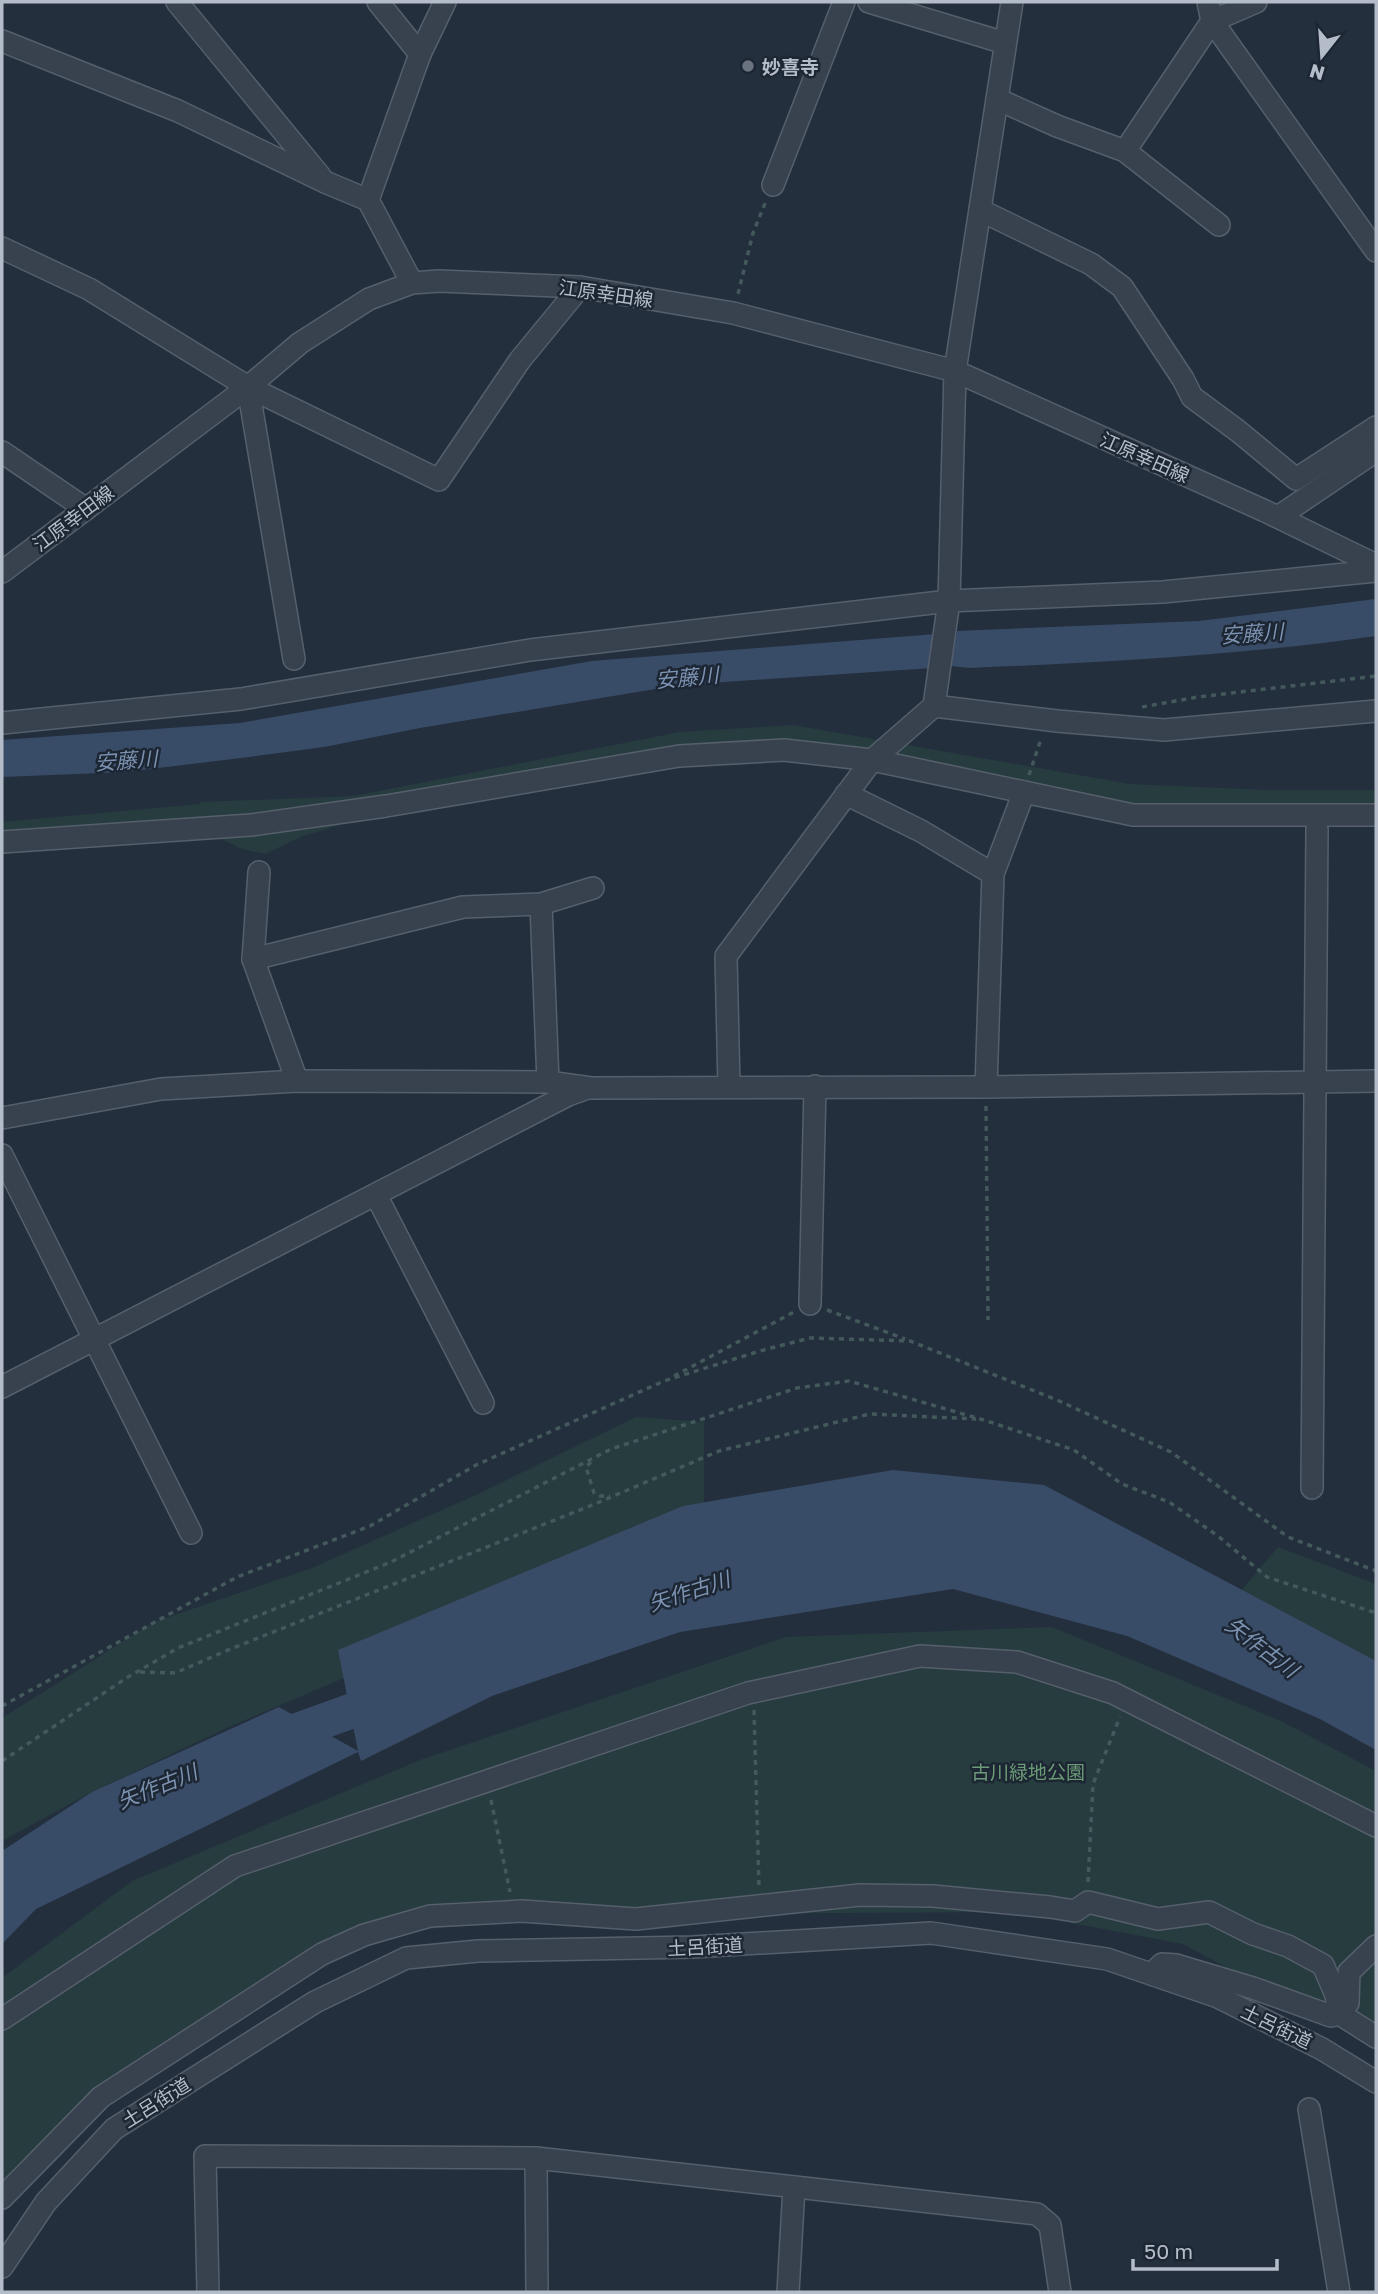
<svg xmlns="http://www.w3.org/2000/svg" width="1378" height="2294" font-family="'Golos Text','Noto Sans JP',sans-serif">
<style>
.green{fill:#263c3f}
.water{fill:#394c67}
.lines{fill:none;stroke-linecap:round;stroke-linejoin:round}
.river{stroke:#394c67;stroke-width:35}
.minor-casing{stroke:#565f6c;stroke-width:24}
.path{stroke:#44595c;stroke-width:3.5;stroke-dasharray:5 5;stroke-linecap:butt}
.minor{stroke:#38414e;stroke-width:21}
.worship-dot{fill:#6b7280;stroke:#1d2633;stroke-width:2.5}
.labels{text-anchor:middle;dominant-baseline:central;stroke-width:5;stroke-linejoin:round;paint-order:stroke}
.poi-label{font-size:19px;font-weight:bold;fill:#b4bcc9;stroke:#1d2633;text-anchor:start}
.street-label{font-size:19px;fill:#b4bcc9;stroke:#1d2633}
.park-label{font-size:19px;fill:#6b9a76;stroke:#1d2633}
.water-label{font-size:21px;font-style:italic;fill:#7c92b1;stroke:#1d2633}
</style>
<rect width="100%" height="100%" fill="#242f3e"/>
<!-- green -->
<g class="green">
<polygon points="793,725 1130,784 1269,790 1376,790 1376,823 1139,823 1026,806 900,774 802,761 661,766 361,819 303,836 265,854 242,849 217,837 2,854 2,822 200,804 200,802 354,796 680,732"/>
<polygon points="636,1417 704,1422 704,1525 229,1727 92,1792 2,1841 2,1718 154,1622 312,1568 480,1493"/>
<polygon points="1278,1547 1376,1584 1376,1681 1239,1593"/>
<polygon points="1052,1627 1281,1721 1376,1771 1376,2051 1346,2032 1183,1944 1013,1912 521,1915 368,1939 119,2087 2,2213 2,1978 132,1881 420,1760 786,1637"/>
</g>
<!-- water -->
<g class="water">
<path d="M1376,599V636C1242,655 1106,662 970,668L951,666L957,631L1199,621Z"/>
<polygon points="936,634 932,668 679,685 420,728 324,747 241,758 125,772 2,777 2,740 240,723 592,661"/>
<polygon points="893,1470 1044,1485 1376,1661 1376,1750 1320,1719 1127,1636 953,1589 680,1632 492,1696 361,1761 358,1752 36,1909 2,1944 2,1851 92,1792 279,1707 358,1751 338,1650 683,1506"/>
</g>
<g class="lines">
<!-- river -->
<polyline class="river" points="268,1741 393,1696"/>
<!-- minor casing -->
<g class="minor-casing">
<g id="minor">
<polyline points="177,2 320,176"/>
<polyline points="378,2 420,54"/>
<polyline points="869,2 1005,43"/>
<polyline points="1208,2 1212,21 1376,251"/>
<polyline points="2,41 178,111 325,182 368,200 412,283"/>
<polyline points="997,99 1057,126 1125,151 1219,225"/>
<polyline points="1125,151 1212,21 1256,2"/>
<polyline points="773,185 844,2"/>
<polyline points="368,200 420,54 445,2"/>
<polyline points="980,210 1091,264 1122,287 1183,379 1192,397 1238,431 1296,479 1376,427"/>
<polyline points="2,248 89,289 248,387 439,480 520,360 580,287"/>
<polyline points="248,387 294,659"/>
<polyline points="2,452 86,509"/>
<polyline points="1278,517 1376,451"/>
<polyline points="2,572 248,387 300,343 369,299 412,283 439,281 580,287 733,313 955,371 1265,511 1376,565"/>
<polyline points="934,706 1057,721 1164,730 1376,711"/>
<polyline points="2,723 241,699 530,650 949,601 1163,592 1376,571"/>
<polyline points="846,794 921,831 993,874 1024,792"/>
<polyline points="2,842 251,825 386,806 679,756 784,750 872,760 1133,815 1376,815"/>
<polyline points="259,872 253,959 297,1081"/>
<polyline points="541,904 548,1082"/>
<polyline points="253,959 463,907 541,904 593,888"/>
<polyline points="729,1087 726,956 872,760 934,706 949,601 955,371 1012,2"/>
<polyline points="986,1087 993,874"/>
<polyline points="2,1118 161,1089 297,1081 548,1082 591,1088 986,1087 1376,1081"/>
<polyline points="2,1155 191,1533"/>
<polyline points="376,1195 483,1403"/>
<polyline points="810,1304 815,1086"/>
<polyline points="2,1387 568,1095 585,1089"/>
<polyline points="1312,1488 1317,829"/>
<polyline points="1154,1975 1157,1969 1162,1964 1176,1965 1253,1988 1331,2016 1338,2013 1348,2003 1349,1972 1376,1946"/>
<polyline points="2,2019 235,1866 748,1693 920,1656 1017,1662 1113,1693 1376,1826"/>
<polyline points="1309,2109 1339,2292"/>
<polyline points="536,2158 537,2292"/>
<polyline points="2,2198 101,2097 322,1954 364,1935 430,1916 522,1911 636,1919 860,1895 933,1896 1050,1907 1075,1911 1088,1902 1158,1919 1209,1912 1253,1934 1288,1946 1323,1965 1336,1995 1338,2013 1376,2037"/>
<polyline points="2,2267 46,2202 114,2129 315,2002 406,1958 478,1951 693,1947 931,1933 1107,1959 1218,1997 1322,2049 1376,2082"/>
<polyline points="208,2292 205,2156 536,2158 1037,2214 1050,2225 1060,2292"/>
<polyline points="788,2292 794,2187"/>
</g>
</g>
<!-- path -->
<g class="path">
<polyline points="738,294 753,233 766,201"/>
<polyline points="1142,707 1198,697 1376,676"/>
<polyline points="1029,775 1041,739"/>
<polyline points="986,1106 988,1320"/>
<polyline points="827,1310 905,1339"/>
<polyline points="674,1376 794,1312"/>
<polyline points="591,1462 586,1467 594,1493 600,1496 610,1496"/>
<polyline points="140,1672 175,1673 228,1650 590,1506 719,1451 870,1414 976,1419"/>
<polyline points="2,1706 237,1577 370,1526 476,1465 664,1381 760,1351 810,1338 910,1341 1057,1400 1171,1452 1288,1537 1376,1571"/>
<polyline points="754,1710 759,1888"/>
<polyline points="2,1761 128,1677 178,1648 391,1562 611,1449 797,1388 849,1381 984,1420 1074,1450 1122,1484 1169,1502 1218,1536 1267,1577 1376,1613"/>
<polyline points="491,1800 510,1892"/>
<polyline points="1088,1882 1093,1784 1120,1717"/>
</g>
<!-- minor -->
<use href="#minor" class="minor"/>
</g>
<!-- markers -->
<circle class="worship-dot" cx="748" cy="66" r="7"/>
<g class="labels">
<!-- poi labels -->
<g class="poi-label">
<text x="762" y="66">妙喜寺</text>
</g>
<!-- street labels -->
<g class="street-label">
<text transform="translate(606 293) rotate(8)">江原幸田線</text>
<text transform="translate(1145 457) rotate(24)">江原幸田線</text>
<text transform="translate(73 518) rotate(-37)">江原幸田線</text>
<text transform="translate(705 1946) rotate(-3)">土呂街道</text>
<text transform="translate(1277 2026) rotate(26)">土呂街道</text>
<text transform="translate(156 2102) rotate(-32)">土呂街道</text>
</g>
<!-- park labels -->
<g class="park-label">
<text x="1028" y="1771">古川緑地公園</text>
</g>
<!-- water labels -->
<g class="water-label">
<text transform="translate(1252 633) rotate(-4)">安藤川</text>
<text transform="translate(687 677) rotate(-5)">安藤川</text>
<text transform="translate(126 760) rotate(-4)">安藤川</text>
<text transform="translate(689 1591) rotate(-18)">矢作古川</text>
<text transform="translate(1262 1647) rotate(37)">矢作古川</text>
<text transform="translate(157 1786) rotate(-22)">矢作古川</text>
</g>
</g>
<!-- border -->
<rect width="1378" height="2294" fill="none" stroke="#b4bcc9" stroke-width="7"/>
<!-- north arrow -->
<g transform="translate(1322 56) rotate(197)" stroke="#1d2633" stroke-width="5" paint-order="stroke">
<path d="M0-5L12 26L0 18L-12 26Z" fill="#b4bcc9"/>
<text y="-10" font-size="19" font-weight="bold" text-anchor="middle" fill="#b4bcc9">N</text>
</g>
<!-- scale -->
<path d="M1133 2259v10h144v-10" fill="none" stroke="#b4bcc9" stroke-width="3.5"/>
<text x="1144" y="2259" font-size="21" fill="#b4bcc9" stroke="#1d2633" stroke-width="5" paint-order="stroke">50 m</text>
</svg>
